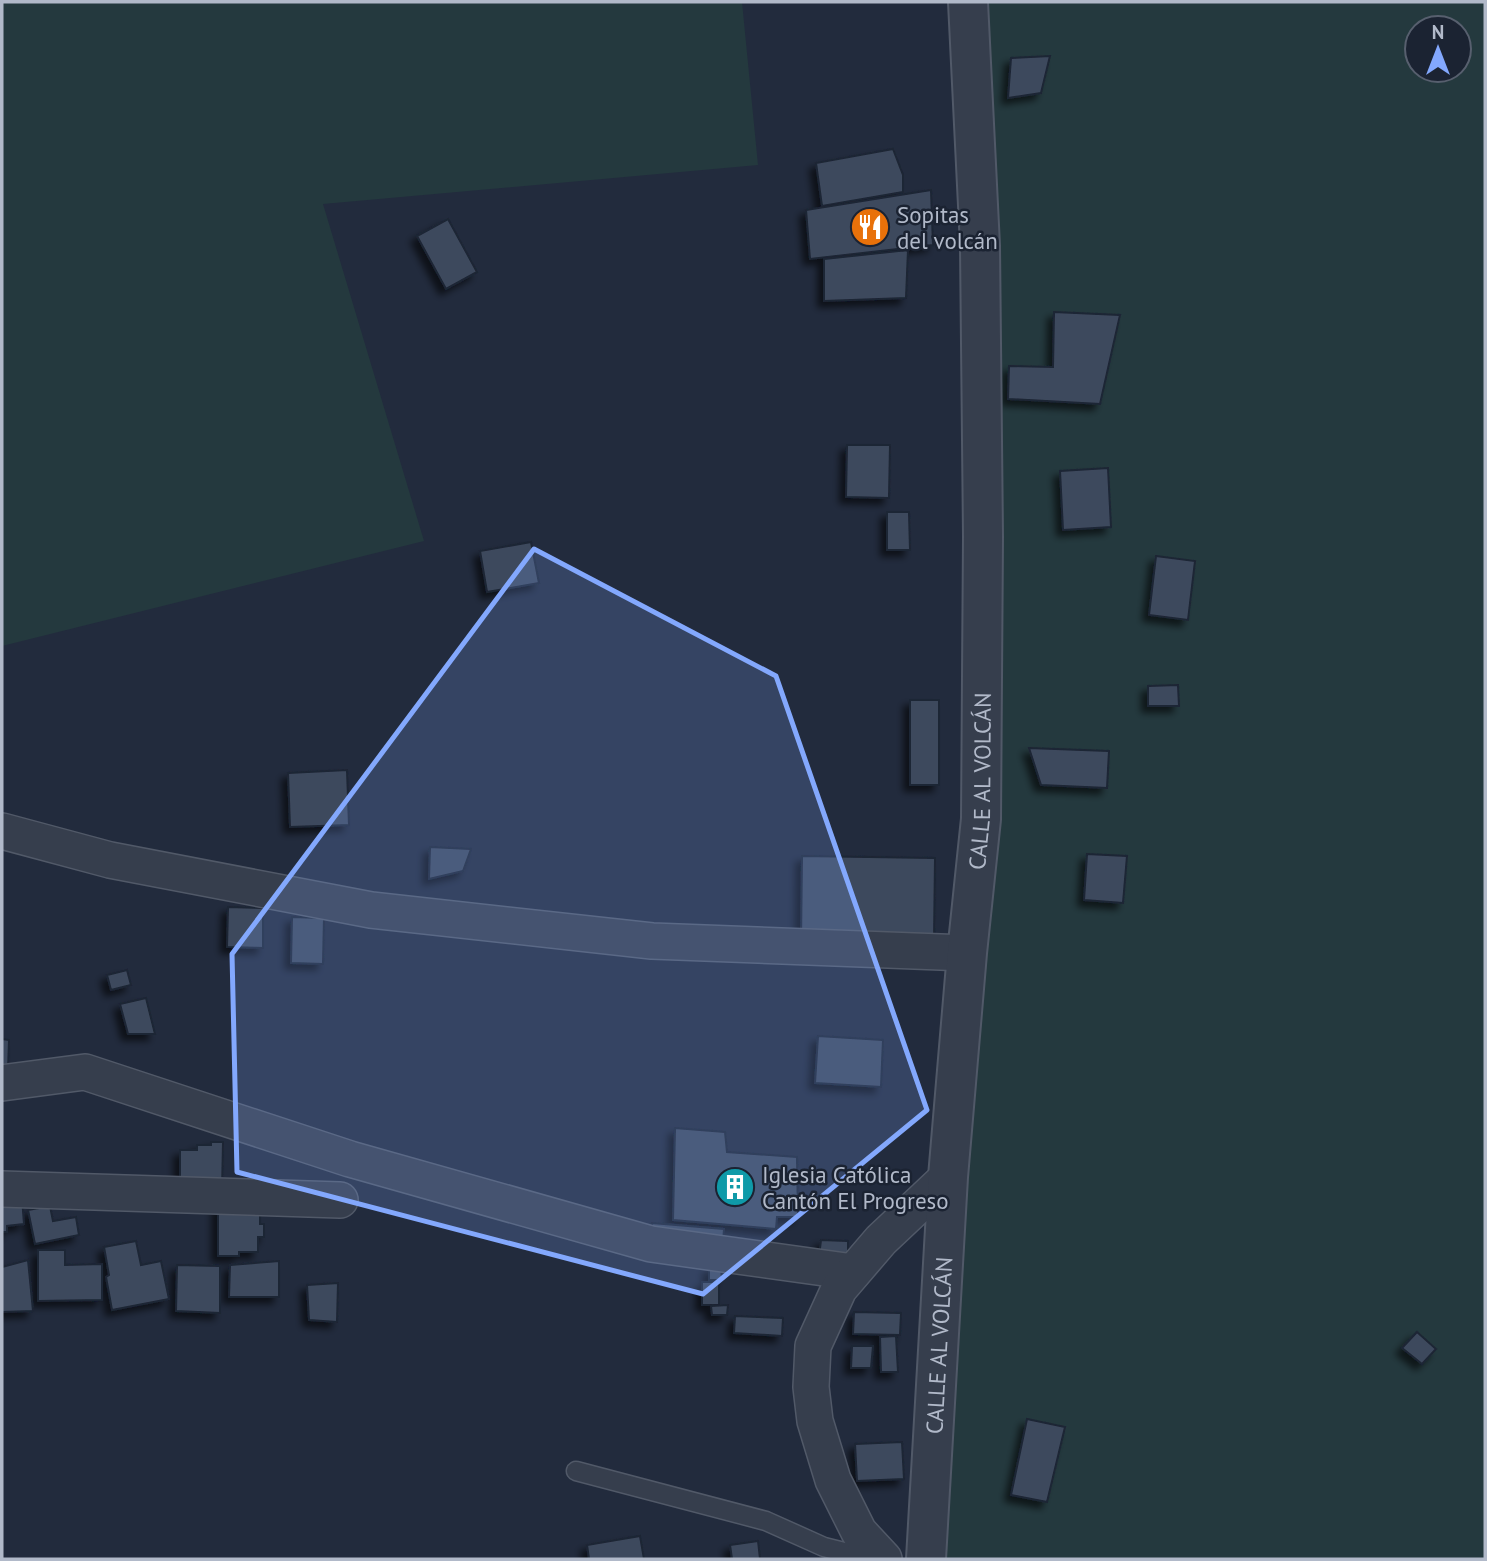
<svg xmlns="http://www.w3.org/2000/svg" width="1487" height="1561" font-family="'PT Sans',sans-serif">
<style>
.green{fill:#24393e;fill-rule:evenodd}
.building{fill:#3e495d;stroke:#1d2534;stroke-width:2;filter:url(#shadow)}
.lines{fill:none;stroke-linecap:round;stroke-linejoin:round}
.service-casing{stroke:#515968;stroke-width:21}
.minor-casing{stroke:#515968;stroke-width:38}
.tertiary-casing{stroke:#515968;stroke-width:42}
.service{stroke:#363e4d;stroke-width:18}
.minor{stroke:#363e4d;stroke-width:35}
.tertiary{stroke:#363e4d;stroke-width:38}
.marked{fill:#83a8fd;fill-opacity:0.2;stroke:#83a8fd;stroke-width:5;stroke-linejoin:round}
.labels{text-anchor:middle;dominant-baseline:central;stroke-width:5;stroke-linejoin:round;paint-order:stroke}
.poi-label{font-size:23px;fill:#b1b9c9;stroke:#1b2332;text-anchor:start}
.street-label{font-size:23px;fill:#b1b9c9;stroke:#1b2332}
</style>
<defs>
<filter id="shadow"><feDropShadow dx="-6" dy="6" stdDeviation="3.5" flood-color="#0009"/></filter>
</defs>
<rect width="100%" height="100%" fill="#222b3d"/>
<!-- green -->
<g class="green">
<polygon points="2,2 742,2 758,165 323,204 424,541 2,646"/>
<path d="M968,2H1485V1559H926L967,953ZM1417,28H1459V70H1417Z"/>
</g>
<!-- building -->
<g class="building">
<polygon points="1050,56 1041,93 1008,98 1011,58"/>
<polygon points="893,149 903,175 903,192 822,206 816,163"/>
<polygon points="931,190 933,245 810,259 806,210"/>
<polygon points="448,219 477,272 446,289 417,236"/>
<polygon points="908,250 906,298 824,301 824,259"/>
<polygon points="1054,312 1120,315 1100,404 1008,399 1009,366 1053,367"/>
<polygon points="847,445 890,445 889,498 846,497"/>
<polygon points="1108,468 1111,527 1063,530 1060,471"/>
<polygon points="887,512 909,512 910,550 887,550"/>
<polygon points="531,542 539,583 487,592 480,551"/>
<polygon points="1156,556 1195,561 1188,620 1149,615"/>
<polygon points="1178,685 1179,706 1148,706 1148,686"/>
<rect x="910" y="700" width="29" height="85"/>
<polygon points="1029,748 1109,751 1107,788 1041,785"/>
<polygon points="347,770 349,825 290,827 288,773"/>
<polygon points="430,847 471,849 463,871 429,879"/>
<polygon points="1087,854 1127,856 1123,903 1084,900"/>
<polygon points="802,856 935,858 934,943 801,942"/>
<polygon points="228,907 263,908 263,948 227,947"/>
<polygon points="292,917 324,918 323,964 291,963"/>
<polygon points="127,970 131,985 111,990 107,975"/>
<polygon points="146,998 155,1034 128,1034 120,1004"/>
<polygon points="818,1036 883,1040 881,1087 815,1083"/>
<polygon points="2,1039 9,1040 8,1071 2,1071"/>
<polygon points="675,1128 725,1132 727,1152 797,1157 798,1217 777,1217 776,1229 673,1220"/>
<polygon points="211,1142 223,1142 222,1192 180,1191 180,1150 197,1150 197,1145 211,1145"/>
<polygon points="22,1198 24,1224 7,1226 7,1232 2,1232 2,1199"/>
<polygon points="218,1204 260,1204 260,1224 264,1224 264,1237 258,1237 258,1252 239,1252 239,1256 218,1256"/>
<polygon points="50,1206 53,1221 76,1217 79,1235 35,1244 28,1210"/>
<polygon points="652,1223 724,1229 723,1243 651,1238"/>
<polygon points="821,1240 848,1241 848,1258 819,1257"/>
<polygon points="136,1241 141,1265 161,1261 169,1299 112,1310 106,1277 109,1275 104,1247"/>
<polygon points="38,1250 65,1250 65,1265 102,1264 102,1300 38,1301"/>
<polygon points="28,1260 33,1311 2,1312 2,1267"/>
<polygon points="279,1261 279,1297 229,1297 230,1265"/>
<polygon points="177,1265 220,1266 220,1313 176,1311"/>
<polygon points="709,1267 721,1267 722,1280 709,1280"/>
<rect x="702" y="1282" width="17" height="23"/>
<polygon points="338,1283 337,1322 309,1320 307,1285"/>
<polygon points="728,1305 727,1315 712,1315 711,1306"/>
<polygon points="854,1312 901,1313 900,1335 853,1334"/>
<polygon points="735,1316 783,1318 782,1336 734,1333"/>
<polygon points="1417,1332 1436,1349 1422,1364 1402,1348"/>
<polygon points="896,1336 898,1372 881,1372 880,1337"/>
<polygon points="852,1346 873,1346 871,1368 851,1368"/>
<polygon points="1027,1419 1065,1427 1047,1502 1011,1495"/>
<polygon points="902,1442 904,1479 857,1481 855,1444"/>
<polygon points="640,1536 644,1559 589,1559 587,1545"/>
<polygon points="758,1541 760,1559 732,1559 730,1545"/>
</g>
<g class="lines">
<!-- service casing -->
<g class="service-casing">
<polyline id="service" points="576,1471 766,1521 824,1547 872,1559"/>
</g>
<!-- minor casing -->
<g class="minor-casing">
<g id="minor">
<polyline points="2,831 110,860 371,910 652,941 967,953"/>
<polyline points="2,1083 85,1072 350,1159 651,1244 853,1272"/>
<polyline points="2,1189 340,1200"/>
<polyline points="884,1559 859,1532 833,1480 815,1421 811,1387 813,1346 839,1289 881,1240 948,1177"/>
</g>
</g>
<!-- tertiary casing -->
<g class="tertiary-casing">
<g id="tertiary">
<path id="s1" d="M926,1559L948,1177L967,953L981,819L983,537L980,246L968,2"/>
</g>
</g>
<!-- service -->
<use href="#service" class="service"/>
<!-- minor -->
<use href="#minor" class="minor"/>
<!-- tertiary -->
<use href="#tertiary" class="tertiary"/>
</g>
<!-- marked area -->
<path class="marked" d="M534,549L776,676L927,1110L703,1294L237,1172L232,954Z"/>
<!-- icons -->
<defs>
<g id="restaurant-disc" transform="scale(2.0125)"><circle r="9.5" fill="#e8710a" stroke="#1b2332"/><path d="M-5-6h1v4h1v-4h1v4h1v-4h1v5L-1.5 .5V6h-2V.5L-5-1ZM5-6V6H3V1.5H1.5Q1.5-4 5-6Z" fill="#fff"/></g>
<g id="building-disc" transform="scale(2.0125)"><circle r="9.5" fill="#0f9aa8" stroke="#1b2332"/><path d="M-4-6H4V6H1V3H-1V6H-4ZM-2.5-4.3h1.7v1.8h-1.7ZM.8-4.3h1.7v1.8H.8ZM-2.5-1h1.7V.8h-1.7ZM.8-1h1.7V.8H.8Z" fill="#fff"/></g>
</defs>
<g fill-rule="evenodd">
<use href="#restaurant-disc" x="870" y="227"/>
<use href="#building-disc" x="735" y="1187"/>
</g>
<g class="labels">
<!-- poi labels -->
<g class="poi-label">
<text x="897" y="214">Sopitas<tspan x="897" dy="26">del volcán</tspan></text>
<text x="762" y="1174">Iglesia Católica<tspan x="762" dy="26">Cantón El Progreso</tspan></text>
</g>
<!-- street labels -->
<g class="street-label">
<text stroke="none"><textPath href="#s1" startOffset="780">CALLE AL VOLCÁN</textPath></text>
<text stroke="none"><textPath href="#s1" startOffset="214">CALLE AL VOLCÁN</textPath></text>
</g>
</g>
<!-- border -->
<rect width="1487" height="1561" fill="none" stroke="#b1b9c9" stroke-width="7"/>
<!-- north arrow -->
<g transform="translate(1438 49)"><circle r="33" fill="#1b2332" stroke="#575f6e" stroke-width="2"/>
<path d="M0-5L12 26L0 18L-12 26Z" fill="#83a8fd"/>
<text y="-10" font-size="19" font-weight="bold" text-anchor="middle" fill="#b1b9c9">N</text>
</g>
</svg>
